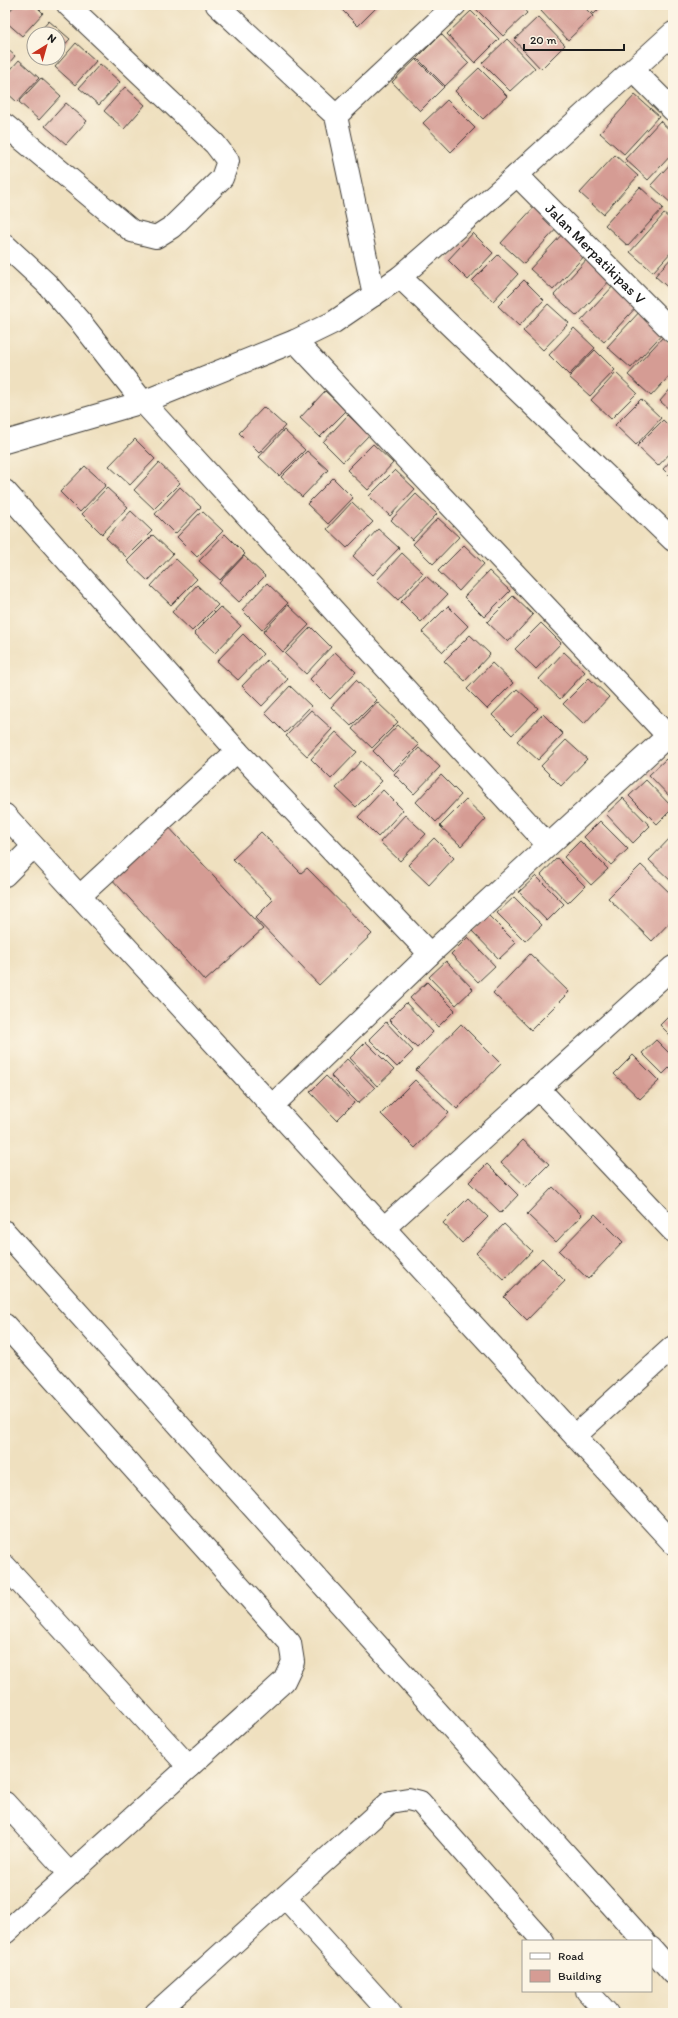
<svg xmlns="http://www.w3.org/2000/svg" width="678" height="2018" font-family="Itim,sans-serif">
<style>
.building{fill:#d59c94}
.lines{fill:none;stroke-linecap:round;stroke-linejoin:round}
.minor-casing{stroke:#3c3934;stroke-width:24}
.minor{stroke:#fff;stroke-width:22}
.labels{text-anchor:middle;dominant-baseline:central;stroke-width:4;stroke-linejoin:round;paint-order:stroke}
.street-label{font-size:15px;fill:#1c1c1c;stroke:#fcf5e5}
</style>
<rect width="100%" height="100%" fill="#fcf5e5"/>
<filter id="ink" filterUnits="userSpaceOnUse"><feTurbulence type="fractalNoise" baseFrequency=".025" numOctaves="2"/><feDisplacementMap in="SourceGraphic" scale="8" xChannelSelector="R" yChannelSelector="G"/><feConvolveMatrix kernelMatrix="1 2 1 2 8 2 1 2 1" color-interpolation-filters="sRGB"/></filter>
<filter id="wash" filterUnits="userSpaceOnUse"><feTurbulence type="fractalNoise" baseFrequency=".012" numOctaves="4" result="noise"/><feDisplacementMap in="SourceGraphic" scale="16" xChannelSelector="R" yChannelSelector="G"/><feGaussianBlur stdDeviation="0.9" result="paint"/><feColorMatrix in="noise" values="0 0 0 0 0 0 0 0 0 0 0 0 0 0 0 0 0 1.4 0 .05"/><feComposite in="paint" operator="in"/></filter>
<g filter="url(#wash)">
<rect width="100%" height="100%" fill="#efe0bf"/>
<g id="blocks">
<!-- building -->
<g class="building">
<polygon points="15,5 35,5 43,13 22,36 5,21 5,16"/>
<polygon points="337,5 379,5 358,26"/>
<polygon points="478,5 520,5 527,13 503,36 475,8"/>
<polygon points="521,5 532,5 526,10"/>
<polygon points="547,5 582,5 593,16 568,40 541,11"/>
<polygon points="585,5 603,5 594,14"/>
<polygon points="471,11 499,39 475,63 447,34"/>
<polygon points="538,17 565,45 541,69 514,40"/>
<polygon points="49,21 70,39 58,52 58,34 37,34"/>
<polygon points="441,34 469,63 445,86 417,58"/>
<polygon points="34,38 34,50 28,45"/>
<polygon points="507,39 535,68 510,91 482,63"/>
<polygon points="76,43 96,61 75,85 55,67"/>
<polygon points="5,47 15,56 5,68"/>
<polygon points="416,59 444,87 420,111 392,82"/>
<polygon points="19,60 39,78 17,102 5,91 5,76"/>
<polygon points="100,64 120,82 99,105 79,88"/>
<polygon points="479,68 507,96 483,119 455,91"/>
<polygon points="41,78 61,96 39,120 19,102"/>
<polygon points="125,87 145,105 124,129 104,111"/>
<polygon points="635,95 659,116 624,154 600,133"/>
<polygon points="447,100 475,128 451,152 423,123"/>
<polygon points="66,103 87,121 66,144 45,126"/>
<polygon points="660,121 673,133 673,153 648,180 625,159"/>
<polygon points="615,155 638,176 603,214 580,193"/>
<polygon points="673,161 673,205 651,185"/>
<polygon points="640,187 663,208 628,246 605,225"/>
<polygon points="536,205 559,226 524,264 501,243"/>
<polygon points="664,214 673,221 673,250 653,272 630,252"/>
<polygon points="565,231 588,252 553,290 530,269"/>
<polygon points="473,233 493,253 468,280 448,260"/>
<polygon points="498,255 518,274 493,301 472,281"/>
<polygon points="673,256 673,292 655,276"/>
<polygon points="589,257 612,278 577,316 554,295"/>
<polygon points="524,280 544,300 519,326 498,306"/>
<polygon points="616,283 639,304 604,342 581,321"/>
<polygon points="548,304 569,323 543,350 523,331"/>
<polygon points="642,309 666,330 631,368 607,347"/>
<polygon points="574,328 595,348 569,375 549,355"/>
<polygon points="663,337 673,347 673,372 651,396 628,375"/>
<polygon points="595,350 615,370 590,396 569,377"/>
<polygon points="616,373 637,393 611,419 591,400"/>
<polygon points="673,386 673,413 660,401"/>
<polygon points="325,391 346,411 320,437 300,418"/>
<polygon points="641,399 661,418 636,445 615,425"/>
<polygon points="264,407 285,426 259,453 239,433"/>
<polygon points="348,415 369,435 343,462 323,442"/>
<polygon points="663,420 673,430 673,450 658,466 637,446"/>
<polygon points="284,430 305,450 279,476 259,457"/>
<polygon points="135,439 155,459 130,485 109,466"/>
<polygon points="373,444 393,463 368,490 347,470"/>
<polygon points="307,451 328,470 302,497 281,477"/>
<polygon points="673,458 673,479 663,469"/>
<polygon points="159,463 180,483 154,509 134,490"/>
<polygon points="85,466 106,485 80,512 60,492"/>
<polygon points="395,470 415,489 390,516 369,496"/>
<polygon points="333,478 353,498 328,524 307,504"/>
<polygon points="180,487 201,507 175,534 155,514"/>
<polygon points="107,488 128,507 102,534 82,514"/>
<polygon points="416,494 437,514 412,540 391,520"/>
<polygon points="352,502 373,522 347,548 327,529"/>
<polygon points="131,511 152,531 126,557 106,538"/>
<polygon points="202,511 223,531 197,557 177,537"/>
<polygon points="438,518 459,537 433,564 413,544"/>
<polygon points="378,529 399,548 373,575 353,556"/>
<polygon points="225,534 245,554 220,580 199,561"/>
<polygon points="153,535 173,554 148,581 127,561"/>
<polygon points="464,545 484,564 459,591 438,571"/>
<polygon points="402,553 423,573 398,600 377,580"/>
<polygon points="244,556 265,576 239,602 219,583"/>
<polygon points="176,559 197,579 171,605 151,586"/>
<polygon points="489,571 510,591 484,617 464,597"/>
<polygon points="426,576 447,595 421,622 401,602"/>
<polygon points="267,583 288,603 262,630 242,610"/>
<polygon points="197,585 218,605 192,631 172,612"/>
<polygon points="513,596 533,615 508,642 487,622"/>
<polygon points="288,605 309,625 283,652 263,632"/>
<polygon points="448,606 468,626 443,652 422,632"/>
<polygon points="220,607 241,626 215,653 194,633"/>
<polygon points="541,623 561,643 536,669 515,649"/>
<polygon points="311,627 331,647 306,674 285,654"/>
<polygon points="243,634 263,654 238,680 217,661"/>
<polygon points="470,635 490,654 465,681 444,661"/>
<polygon points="335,652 356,672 330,699 310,679"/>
<polygon points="564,652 585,672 560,699 539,679"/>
<polygon points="267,660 288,679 262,706 242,686"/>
<polygon points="492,663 513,683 487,709 467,689"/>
<polygon points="589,678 609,697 584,724 563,704"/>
<polygon points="356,680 377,700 351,726 331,707"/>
<polygon points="290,686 311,706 285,733 265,713"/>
<polygon points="517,689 538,708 512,735 492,715"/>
<polygon points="377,702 398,722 372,748 352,729"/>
<polygon points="311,710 332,729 307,756 286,736"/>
<polygon points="543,714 563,734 538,760 517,741"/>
<polygon points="398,725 419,745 393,771 373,751"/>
<polygon points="336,732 357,752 331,779 311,759"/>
<polygon points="566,740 587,759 561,786 541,766"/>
<polygon points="419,748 440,767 414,794 394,774"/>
<polygon points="666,759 673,766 673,800 649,775"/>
<polygon points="361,761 382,781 356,807 336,788"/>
<polygon points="441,775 461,795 436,822 416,802"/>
<polygon points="646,780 673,808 657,824 629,796"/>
<polygon points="383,790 403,810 378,837 358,817"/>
<polygon points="623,798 650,826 633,843 606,814"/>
<polygon points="466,800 486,819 461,846 440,826"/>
<polygon points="405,815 426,834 400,861 380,842"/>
<polygon points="600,821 628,849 611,865 584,837"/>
<polygon points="166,824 263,929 205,981 109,876"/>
<polygon points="261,832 301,873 307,868 372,934 319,985 255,918 273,900 233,859"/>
<polygon points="673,835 673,883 649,860"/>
<polygon points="434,838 454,858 429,885 408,865"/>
<polygon points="580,841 608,869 591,885 564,857"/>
<polygon points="557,858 585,886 568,903 541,875"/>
<polygon points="641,865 673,896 673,919 652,941 608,898"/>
<polygon points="536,876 564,904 547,921 519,892"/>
<polygon points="514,897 542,925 525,941 497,913"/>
<polygon points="488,915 516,943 499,959 472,931"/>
<polygon points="468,937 495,966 478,982 451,954"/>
<polygon points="530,954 569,992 531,1030 493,993"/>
<polygon points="446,961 473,989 456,1005 429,977"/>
<polygon points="427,982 455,1010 438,1027 410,998"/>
<polygon points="406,1003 433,1032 417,1048 389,1020"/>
<polygon points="673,1012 673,1038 660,1025"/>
<polygon points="386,1022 413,1051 397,1067 369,1039"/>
<polygon points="461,1024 501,1064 457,1109 416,1070"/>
<polygon points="656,1040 673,1057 673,1064 663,1074 642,1053"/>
<polygon points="366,1042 394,1070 377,1086 350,1058"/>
<polygon points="633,1055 659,1081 640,1099 614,1074"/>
<polygon points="347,1059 375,1088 358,1103 331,1076"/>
<polygon points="326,1076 354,1103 337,1120 310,1092"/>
<polygon points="415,1080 449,1113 415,1148 381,1114"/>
<polygon points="523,1140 549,1164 526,1187 501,1163"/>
<polygon points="487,1164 518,1195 501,1213 469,1182"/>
<polygon points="553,1187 582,1215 556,1242 527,1214"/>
<polygon points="468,1198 488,1217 462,1243 443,1223"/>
<polygon points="595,1214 623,1242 588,1279 559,1251"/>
<polygon points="504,1224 532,1251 504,1280 476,1253"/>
<polygon points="542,1258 565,1281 527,1320 504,1297"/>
</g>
</g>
</g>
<g filter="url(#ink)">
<use href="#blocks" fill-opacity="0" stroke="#3c3934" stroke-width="1"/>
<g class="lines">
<!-- minor casing -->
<g class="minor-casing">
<g id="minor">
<polyline points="217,5 336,116 374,295"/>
<polyline points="633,70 673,110"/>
<polyline points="336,116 455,5"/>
<polyline points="5,125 132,231 156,237 172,227 222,178 228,161 215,144 68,5"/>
<path id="s1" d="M517,175L673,332"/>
<polyline points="5,245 46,283 82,324 143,402 548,845"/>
<polyline points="400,277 673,540"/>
<polyline points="295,341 668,736"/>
<polyline points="5,442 143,402 295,341 334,322 400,277 517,175 673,33"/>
<polyline points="5,491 237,751 430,954"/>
<polyline points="5,815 673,1543"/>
<polyline points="5,875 33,847"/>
<polyline points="80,896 237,751"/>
<polyline points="538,1088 673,1231"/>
<polyline points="273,1105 430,954 673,731"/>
<polyline points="385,1227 673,967"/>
<polyline points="5,1232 644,1941"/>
<polyline points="5,1325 290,1643 293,1662 284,1681 5,1933"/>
<polyline points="575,1436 673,1347"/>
<polyline points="5,1566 189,1767"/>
<polyline points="5,1803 70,1874"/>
<polyline points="285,1897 390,2013"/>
<polyline points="651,1948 673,1973"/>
<polyline points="587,1991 607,2013"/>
<polyline points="156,2013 390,1802 408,1799 420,1802 543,1941"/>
</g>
</g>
<!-- minor -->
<use href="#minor" class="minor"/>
</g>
</g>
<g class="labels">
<!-- street labels -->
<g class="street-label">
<text stroke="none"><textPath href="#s1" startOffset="111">Jalan Merpatikipas V</textPath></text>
</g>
</g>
<!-- margin -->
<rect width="678" height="2018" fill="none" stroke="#fcf5e5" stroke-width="20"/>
<!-- legend -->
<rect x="522" y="1940" width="130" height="52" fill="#fcf5e5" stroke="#a29e95"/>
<rect x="530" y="1953" width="20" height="6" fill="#ffffff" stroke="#a29e95"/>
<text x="558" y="1960" font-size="12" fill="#1c1c1c">Road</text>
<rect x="530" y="1970" width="20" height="12" fill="#d59c94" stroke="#a29e95"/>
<text x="558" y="1980" font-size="12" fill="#1c1c1c">Building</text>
<!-- north arrow -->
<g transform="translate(46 46) rotate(37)"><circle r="19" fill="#fcf5e5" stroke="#a29e95"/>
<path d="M0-3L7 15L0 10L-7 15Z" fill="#c8321e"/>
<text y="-6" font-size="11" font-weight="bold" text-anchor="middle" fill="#1c1c1c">N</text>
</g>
<!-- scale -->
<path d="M524 44v6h100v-6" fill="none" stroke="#1c1c1c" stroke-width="2"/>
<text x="530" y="44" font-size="12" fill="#1c1c1c" stroke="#fcf5e5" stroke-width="3" paint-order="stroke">20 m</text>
</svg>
